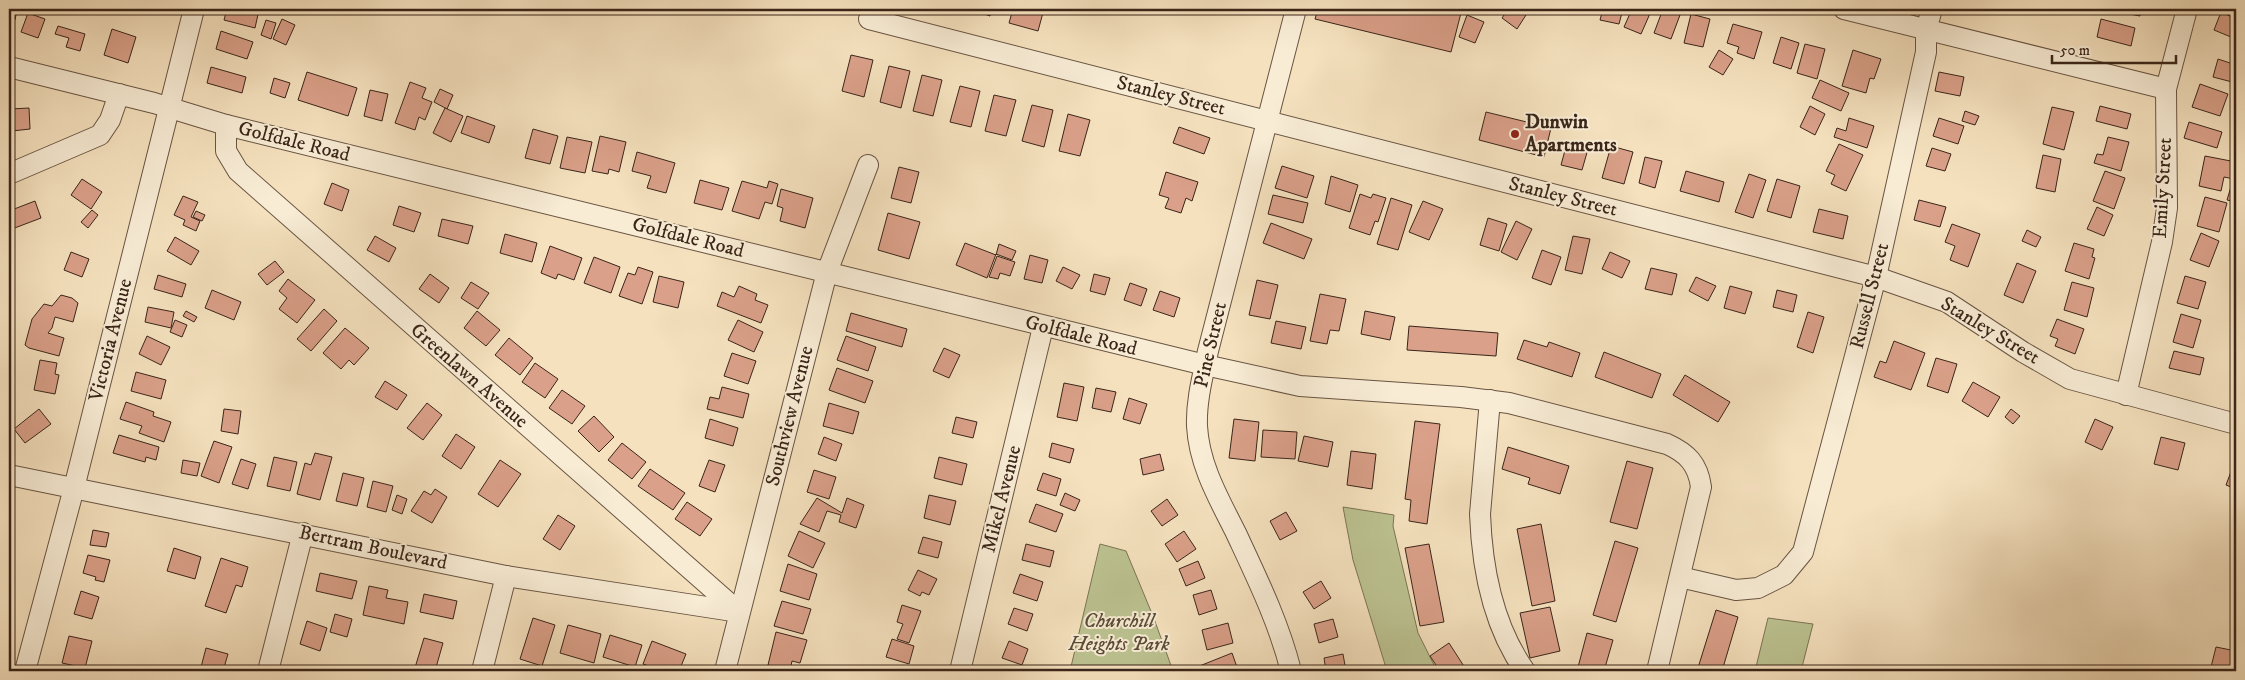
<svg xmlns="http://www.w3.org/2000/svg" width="2245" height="680" font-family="'IM FELL DW Pica',serif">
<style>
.green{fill:#bcc291;stroke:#7b7455}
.building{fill:#daa089;stroke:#3a2519}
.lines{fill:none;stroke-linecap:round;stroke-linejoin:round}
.minor-casing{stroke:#695442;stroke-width:22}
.minor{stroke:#f8ecd5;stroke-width:20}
.poi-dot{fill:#8f2418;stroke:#f8ecd5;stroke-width:2}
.labels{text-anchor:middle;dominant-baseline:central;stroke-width:4;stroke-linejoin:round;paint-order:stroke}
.street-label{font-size:20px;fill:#3a2519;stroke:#f8ecd5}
.poi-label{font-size:20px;font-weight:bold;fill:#3a2519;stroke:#f8ecd5;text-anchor:start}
.park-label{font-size:20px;font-style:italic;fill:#5a4c37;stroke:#f8ecd5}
</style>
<rect width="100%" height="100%" fill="#f5e1be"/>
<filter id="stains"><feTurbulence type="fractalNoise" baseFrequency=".004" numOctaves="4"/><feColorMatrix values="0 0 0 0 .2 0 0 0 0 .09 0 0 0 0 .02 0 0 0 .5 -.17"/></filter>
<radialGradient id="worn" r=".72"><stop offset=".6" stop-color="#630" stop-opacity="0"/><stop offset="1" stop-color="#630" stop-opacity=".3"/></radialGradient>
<!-- green -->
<g class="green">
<polygon points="1343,507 1394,515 1393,526 1418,633 1437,671 1387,671 1353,560"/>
<polygon points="1100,544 1126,551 1153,616 1173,671 1070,671"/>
<polygon points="1768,618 1813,624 1801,671 1755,671"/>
</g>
<!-- building -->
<g class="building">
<polygon points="9,9 17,10 15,20 11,18 9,27"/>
<polygon points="227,9 259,10 255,28 224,20"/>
<polygon points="970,9 992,9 990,16"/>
<polygon points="1013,9 1044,9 1038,31 1009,23"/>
<polygon points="1318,9 1462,9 1451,52 1315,19"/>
<polygon points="1508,9 1517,9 1526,15 1517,29 1502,18"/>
<polygon points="1603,9 1623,9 1619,24 1600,20"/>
<polygon points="1632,9 1652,9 1641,34 1624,27"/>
<polygon points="1663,9 1680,15 1671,39 1654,33"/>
<polygon points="2103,9 2142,9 2140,16"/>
<polygon points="2221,12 2236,19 2236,26 2231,37 2214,30"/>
<polygon points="28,13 45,19 38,38 21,32"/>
<polygon points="1691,14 1710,19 1703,47 1684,43"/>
<polygon points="1467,15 1484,22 1475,43 1459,37"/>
<polygon points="282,19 295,25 286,45 273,39"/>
<polygon points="2101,19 2135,28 2131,46 2097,37"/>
<polygon points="266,20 276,23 271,39 261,35"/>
<polygon points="1733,24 1762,32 1754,59 1737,53 1739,47 1727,43"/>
<polygon points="58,26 85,34 80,51 66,47 69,38 55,34"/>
<polygon points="112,29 136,37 128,63 104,55"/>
<polygon points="221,31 253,42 247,59 216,49"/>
<polygon points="1781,37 1799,43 1791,69 1773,63"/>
<polygon points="1805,44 1825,49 1817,79 1797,73"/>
<polygon points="1719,50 1733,59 1723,75 1709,67"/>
<polygon points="1853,50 1881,59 1874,79 1870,78 1866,93 1842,86"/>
<polygon points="851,55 873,60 864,97 842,91"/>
<polygon points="2218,59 2236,65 2236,83 2213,77"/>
<polygon points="889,66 910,71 901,108 880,102"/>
<polygon points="211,67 246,77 242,93 207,83"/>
<polygon points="307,72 357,88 348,116 298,100"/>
<polygon points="1939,72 1964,77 1960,96 1935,91"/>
<polygon points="922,75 942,80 933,116 913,111"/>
<polygon points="274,78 290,83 285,98 270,93"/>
<polygon points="1820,80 1849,93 1841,111 1812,98"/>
<polygon points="410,82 426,88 422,98 432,102 425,120 419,117 415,130 395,123"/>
<polygon points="2200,84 2228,94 2220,116 2192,107"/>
<polygon points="960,86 980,91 971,127 950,122"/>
<polygon points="440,89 453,95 447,109 434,102"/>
<polygon points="370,90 388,94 382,121 364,116"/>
<polygon points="994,95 1016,100 1006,136 985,131"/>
<polygon points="1032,105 1053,110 1044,147 1022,141"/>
<polygon points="1810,106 1825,114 1815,135 1800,127"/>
<polygon points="2100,106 2131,114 2127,129 2096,121"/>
<polygon points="2052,107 2074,112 2064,150 2043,144"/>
<polygon points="29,108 30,129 12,131 10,109"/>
<polygon points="445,108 463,116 451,142 433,133"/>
<polygon points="1965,111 1979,116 1975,125 1962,121"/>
<polygon points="1486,112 1551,128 1544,157 1479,140"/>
<polygon points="1068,114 1090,120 1080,156 1059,151"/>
<polygon points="467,116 495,126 489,143 461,133"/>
<polygon points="1849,118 1874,126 1867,148 1834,137 1837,128 1846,131"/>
<polygon points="1939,118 1964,126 1958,144 1933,136"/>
<polygon points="2189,122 2222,132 2217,148 2184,138"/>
<polygon points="1179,127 1210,138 1204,154 1173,143"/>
<polygon points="533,129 558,136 550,164 525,158"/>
<polygon points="600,136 626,142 619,172 609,169 608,174 592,171"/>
<polygon points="567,137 592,142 585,173 560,168"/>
<polygon points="2108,137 2129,142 2121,171 2094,163 2097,154 2103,155"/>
<polygon points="1567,143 1588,149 1582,170 1561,165"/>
<polygon points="1839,144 1863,155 1846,191 1831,184 1835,175 1826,171"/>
<polygon points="1611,146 1633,152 1624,184 1602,178"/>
<polygon points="1932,148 1951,154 1945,171 1926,166"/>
<polygon points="637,152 675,163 666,193 647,188 651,176 632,171"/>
<polygon points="2043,155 2061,159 2055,192 2036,188"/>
<polygon points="2205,156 2236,162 2234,179 2224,177 2221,191 2199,186"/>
<polygon points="1645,157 1662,161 1655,188 1639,183"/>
<polygon points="1282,166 1314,176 1307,198 1275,188"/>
<polygon points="899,167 919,172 911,203 891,198"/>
<polygon points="1686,171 1724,182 1719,202 1680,191"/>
<polygon points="2105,171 2125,178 2114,209 2093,201"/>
<polygon points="1166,172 1198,182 1192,201 1186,198 1181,213 1165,208 1169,198 1159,195"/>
<polygon points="1749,174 1766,180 1753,218 1735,212"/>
<polygon points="1331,176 1358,185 1350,212 1325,204"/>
<polygon points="82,179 102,192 91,209 71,195"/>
<polygon points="1777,179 1800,186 1791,218 1767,211"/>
<polygon points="700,180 729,188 722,210 694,203"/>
<polygon points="2233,180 2236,181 2236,202 2227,200"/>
<polygon points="742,181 767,188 769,181 778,184 772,204 765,202 759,219 732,211"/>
<polygon points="332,183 349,190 342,211 324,204"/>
<polygon points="781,189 813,198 805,228 780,221 783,208 777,206"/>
<polygon points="1360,194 1371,198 1373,194 1386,198 1378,222 1375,221 1370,235 1349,228"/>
<polygon points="1273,195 1308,203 1303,223 1268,214"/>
<polygon points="183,196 198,202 191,217 200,221 196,231 183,225 185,220 174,215"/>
<polygon points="2205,197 2227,203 2219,232 2197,226"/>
<polygon points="1391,198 1412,205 1398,250 1377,244"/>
<polygon points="1919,200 1946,207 1940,227 1914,220"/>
<polygon points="35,201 41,218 12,229 9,211"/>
<polygon points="1423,201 1443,209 1429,240 1409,232"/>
<polygon points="399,206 421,213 414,232 393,225"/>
<polygon points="2097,207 2113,215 2104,236 2087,229"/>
<polygon points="1819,209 1848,216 1843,239 1813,232"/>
<polygon points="92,210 98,215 88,228 81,222"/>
<polygon points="196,211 205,215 202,221 193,217"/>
<polygon points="888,213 920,222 909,259 878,250"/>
<polygon points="1488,218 1507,224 1499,251 1480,245"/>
<polygon points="442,219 473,226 468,244 438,236"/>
<polygon points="1516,221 1532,229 1517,260 1501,252"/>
<polygon points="1271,223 1312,239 1304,259 1263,243"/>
<polygon points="1952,224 1980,234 1968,267 1950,260 1955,246 1945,242"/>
<polygon points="2027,230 2041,237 2036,247 2022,241"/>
<polygon points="2201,233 2219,241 2209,267 2190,260"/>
<polygon points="505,234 537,243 532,262 500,253"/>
<polygon points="375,236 396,248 389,262 367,250"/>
<polygon points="1573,236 1590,239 1582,274 1565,270"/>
<polygon points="175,237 199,251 191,265 167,251"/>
<polygon points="965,243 996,255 999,244 1016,251 1012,260 996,254 987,278 956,265"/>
<polygon points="2074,243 2094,249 2092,257 2095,258 2089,279 2065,271"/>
<polygon points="550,246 582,258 574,280 558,274 556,279 541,273"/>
<polygon points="1542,250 1561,257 1551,285 1532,278"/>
<polygon points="71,252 89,259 82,277 64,270"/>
<polygon points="1610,252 1630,261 1622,278 1602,269"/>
<polygon points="1030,255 1048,260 1042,283 1024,279"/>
<polygon points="997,256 1015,262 1010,276 1000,273 998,279 989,277"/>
<polygon points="594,257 620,267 611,293 584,283"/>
<polygon points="275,261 284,272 267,285 258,274"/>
<polygon points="2017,263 2036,271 2023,303 2004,295"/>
<polygon points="638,267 653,272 642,304 619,296 628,273 635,275"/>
<polygon points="1063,267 1080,275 1072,289 1056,281"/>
<polygon points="1651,268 1677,274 1672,295 1645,289"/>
<polygon points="430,274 449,288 439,303 419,289"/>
<polygon points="1094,274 1110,278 1105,295 1090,291"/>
<polygon points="158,275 186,284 182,297 154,289"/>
<polygon points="659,276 684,282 678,308 653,302"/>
<polygon points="2185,276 2206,282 2198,309 2177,303"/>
<polygon points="1696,277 1716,286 1708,301 1689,291"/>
<polygon points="288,279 315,300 297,323 279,309 287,298 279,291"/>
<polygon points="1257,280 1278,285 1270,319 1249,315"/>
<polygon points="471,282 489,293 478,309 461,298"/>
<polygon points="2072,282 2094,288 2087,317 2064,310"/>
<polygon points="1130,283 1147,289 1141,306 1124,300"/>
<polygon points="739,286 757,294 755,300 768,305 761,323 717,306 722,292 734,297"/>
<polygon points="1730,286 1752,292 1745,314 1724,308"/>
<polygon points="212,290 241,302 234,320 205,308"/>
<polygon points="1777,290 1797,295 1793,312 1773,307"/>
<polygon points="1160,291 1180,298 1174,317 1153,310"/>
<polygon points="1320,294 1346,299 1339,331 1330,330 1327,344 1310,341"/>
<polygon points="61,295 72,298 78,303 73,322 55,317 52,328 48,333 64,338 59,356 29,348 25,345 32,319 44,304 52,306"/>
<polygon points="148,307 174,312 171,328 145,322"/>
<polygon points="324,309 337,321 311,351 297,339"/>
<polygon points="186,311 197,317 194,322 183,316"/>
<polygon points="477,311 500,330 486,346 464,328"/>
<polygon points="1365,311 1395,317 1390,340 1361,334"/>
<polygon points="1808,312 1824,317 1813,353 1797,347"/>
<polygon points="851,313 907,329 902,347 846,331"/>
<polygon points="2181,314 2201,320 2193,348 2173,342"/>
<polygon points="2057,319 2084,329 2075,354 2055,346 2058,339 2050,336"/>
<polygon points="175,320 187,325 182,337 170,332"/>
<polygon points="738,320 763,332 754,352 728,340"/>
<polygon points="1276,321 1306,327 1301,349 1271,343"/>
<polygon points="1409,326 1498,333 1496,356 1407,350"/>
<polygon points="345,328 369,348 354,365 349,360 341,369 323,353"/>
<polygon points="147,336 170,347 161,365 139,354"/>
<polygon points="846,336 876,347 868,371 837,360"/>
<polygon points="509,338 533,358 520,375 495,355"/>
<polygon points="1524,340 1547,347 1549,342 1580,353 1572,377 1517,359"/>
<polygon points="1894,341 1925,353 1911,390 1874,377 1880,361 1886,363"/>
<polygon points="944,348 960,355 949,378 933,371"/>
<polygon points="2174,351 2204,358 2200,375 2169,368"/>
<polygon points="1604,352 1661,374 1652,398 1595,377"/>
<polygon points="732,353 756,361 748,384 724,376"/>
<polygon points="1936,358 1957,364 1948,393 1927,386"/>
<polygon points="40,360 57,363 55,374 59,375 55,394 34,390"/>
<polygon points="535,363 558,379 545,398 522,382"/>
<polygon points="837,368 873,381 865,403 829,390"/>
<polygon points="136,372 166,380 161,399 131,391"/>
<polygon points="1685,375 1730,402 1718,422 1673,395"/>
<polygon points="385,381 407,395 397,410 375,397"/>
<polygon points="1973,382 2000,397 1988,417 1962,401"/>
<polygon points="1064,383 1084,387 1077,421 1057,417"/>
<polygon points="722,387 749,394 743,418 707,409 710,397 719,399"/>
<polygon points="1096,388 1116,392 1111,412 1092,408"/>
<polygon points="562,390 585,406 572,424 549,408"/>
<polygon points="1129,398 1147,404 1140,424 1123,419"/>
<polygon points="126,402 154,412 153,416 171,422 164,442 139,433 142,426 120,419"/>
<polygon points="427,403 442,415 423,440 407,428"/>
<polygon points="829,403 859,412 853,434 823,426"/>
<polygon points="39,409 51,424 25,443 14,429"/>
<polygon points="224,409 241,411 238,434 221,431"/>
<polygon points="2011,409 2020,416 2013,424 2005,417"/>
<polygon points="594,416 614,437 599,452 578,431"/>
<polygon points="956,417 977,422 973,438 952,433"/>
<polygon points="710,419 738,428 733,446 705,438"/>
<polygon points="1234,419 1259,422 1255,461 1229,458"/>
<polygon points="2095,419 2113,427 2102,450 2085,442"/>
<polygon points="1415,421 1440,424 1427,524 1409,521 1411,500 1405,499"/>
<polygon points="1263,430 1297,432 1295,459 1261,457"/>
<polygon points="456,434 475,447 461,469 442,456"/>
<polygon points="119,435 159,447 156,460 146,457 145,462 113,453"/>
<polygon points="1304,436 1333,442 1328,467 1298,461"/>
<polygon points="824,437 842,444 836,461 818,454"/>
<polygon points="2161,437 2185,443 2178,470 2154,464"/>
<polygon points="214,441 232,447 219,483 201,476"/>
<polygon points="622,443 646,462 632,479 608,460"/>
<polygon points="1052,443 1074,449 1070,463 1049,457"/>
<polygon points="1508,447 1569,466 1560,494 1528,484 1530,478 1502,469"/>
<polygon points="1351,451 1376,454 1372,489 1347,485"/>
<polygon points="315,453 332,457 320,500 297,494 305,463 311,465"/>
<polygon points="1160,454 1164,470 1143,475 1140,459"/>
<polygon points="274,457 297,462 290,491 267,486"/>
<polygon points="939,457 967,464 962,485 934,478"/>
<polygon points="241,459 256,464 248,489 232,484"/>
<polygon points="183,460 200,463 197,476 181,473"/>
<polygon points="500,460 521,474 498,507 478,494"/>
<polygon points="709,460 725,465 715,492 699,486"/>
<polygon points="1627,461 1653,468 1637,529 1610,522"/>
<polygon points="2235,461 2236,461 2236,489 2226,485"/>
<polygon points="650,469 685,493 673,510 638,486"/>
<polygon points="814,470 836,477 829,499 807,492"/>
<polygon points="343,473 364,478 357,506 336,501"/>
<polygon points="1043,473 1061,479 1056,496 1037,490"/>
<polygon points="373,481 393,486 386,512 367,507"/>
<polygon points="435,489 447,497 432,523 411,511 424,491 431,495"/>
<polygon points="1065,493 1080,500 1075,511 1060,505"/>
<polygon points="397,495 407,499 402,514 392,510"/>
<polygon points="929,495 956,501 950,525 924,518"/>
<polygon points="817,498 842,513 847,498 864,505 856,528 839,522 841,515 827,511 819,532 800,524"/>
<polygon points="1167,499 1178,515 1162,526 1151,511"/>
<polygon points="687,502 712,519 700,536 675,519"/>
<polygon points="1036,504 1063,514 1056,532 1029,522"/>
<polygon points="1286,512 1297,531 1280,540 1270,521"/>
<polygon points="558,515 575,526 560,550 543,539"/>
<polygon points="1541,524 1555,601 1532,606 1517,529"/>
<polygon points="93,530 109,533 106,547 90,545"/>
<polygon points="799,531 825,543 813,568 788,556"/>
<polygon points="1184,531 1196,549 1177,562 1165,544"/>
<polygon points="923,537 942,542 938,558 918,553"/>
<polygon points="1615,541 1638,548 1616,622 1593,615"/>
<polygon points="1026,544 1054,551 1050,567 1022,560"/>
<polygon points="1429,544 1444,622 1420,626 1405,548"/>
<polygon points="174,548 201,557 195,579 167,571"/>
<polygon points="88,555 110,560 104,582 95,580 96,577 83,573"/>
<polygon points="221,558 248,567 242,587 236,585 226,613 205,606"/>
<polygon points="1198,561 1205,578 1186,586 1179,569"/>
<polygon points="788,564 817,574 809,600 780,591"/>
<polygon points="918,570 937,579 929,595 922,592 920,596 908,590"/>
<polygon points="320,573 357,581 352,599 316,591"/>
<polygon points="1020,574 1043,582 1037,601 1013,593"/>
<polygon points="1321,581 1331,598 1314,609 1303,592"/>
<polygon points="369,586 388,590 386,598 408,602 404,624 363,615"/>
<polygon points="1211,590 1217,609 1199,615 1193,595"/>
<polygon points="81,591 99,597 92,619 74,614"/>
<polygon points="424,594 457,601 453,619 420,612"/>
<polygon points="782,601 811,609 803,634 774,626"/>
<polygon points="902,605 921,611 909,643 897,639 903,624 897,622"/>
<polygon points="1550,607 1560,651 1530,658 1520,613"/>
<polygon points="1014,608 1033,614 1027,631 1008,624"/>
<polygon points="1716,610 1738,617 1722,671 1697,671"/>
<polygon points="335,614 352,619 347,637 330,632"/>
<polygon points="533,618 555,625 542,666 520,659"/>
<polygon points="1333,619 1338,637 1319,643 1314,624"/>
<polygon points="307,621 327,628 320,651 300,644"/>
<polygon points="1228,623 1233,643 1207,650 1202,630"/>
<polygon points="568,625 601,634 594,663 560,653"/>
<polygon points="776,632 807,640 800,663 792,661 790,671 768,665"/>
<polygon points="1587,633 1613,640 1604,671 1577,671"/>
<polygon points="610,635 642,645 635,667 603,657"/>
<polygon points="69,636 92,641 85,668 62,663"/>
<polygon points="424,638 443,643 435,671 414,671"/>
<polygon points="892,639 914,646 909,664 886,657"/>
<polygon points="652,641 686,654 679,671 663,671 643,664"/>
<polygon points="1009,641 1028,649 1022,665 1002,658"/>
<polygon points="1449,643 1467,671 1440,671 1430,656"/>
<polygon points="2216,647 2236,651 2236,671 2210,671"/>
<polygon points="206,648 228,654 223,671 200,671"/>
<polygon points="1232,653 1238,670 1199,671 1197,667"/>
<polygon points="1343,654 1346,671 1326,671 1324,658"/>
</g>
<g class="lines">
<!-- minor casing -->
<g class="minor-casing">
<g id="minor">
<polyline points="1844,9 2166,89"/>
<polyline points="869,19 1876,277 1947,302 2023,352 2070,379 2236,424"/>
<path d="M9,67L154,103L226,125L1205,365L1300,386L1461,397L1509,403L1667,444C1687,453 1698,464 1701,487L1657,671"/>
<polyline points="226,125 226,151 238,171 739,612"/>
<polyline points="9,174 100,135 110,120 119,94"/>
<polyline points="2126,395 2162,242 2167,208 2166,89 2187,9"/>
<path d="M1490,400L1480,514C1482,569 1493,626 1525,671"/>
<polyline points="9,475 506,576 739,612"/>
<polyline points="1680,577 1736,590 1758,588 1784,575 1803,552 1876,277 1926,52 1926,30 1932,9"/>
<polyline points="25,671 74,488 194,9"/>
<polyline points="268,671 303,533"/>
<polyline points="482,671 506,576"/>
<polyline points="725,671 827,272 868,165"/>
<polyline points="960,671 1043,327"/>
<path d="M1291,671C1279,623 1257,578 1236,533C1219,499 1199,465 1197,426C1196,401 1203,375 1208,351L1296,9"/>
</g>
</g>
<!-- minor -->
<use href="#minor" class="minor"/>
</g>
<!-- markers -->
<circle class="poi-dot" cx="1515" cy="134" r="5"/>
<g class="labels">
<!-- street labels -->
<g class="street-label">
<text transform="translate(1171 96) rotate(14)">Stanley Street</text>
<text transform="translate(294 142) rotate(14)">Golfdale Road</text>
<text transform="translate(2163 188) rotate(-87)">Emily Street</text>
<text transform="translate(1563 197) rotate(14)">Stanley Street</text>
<text transform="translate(688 238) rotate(14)">Golfdale Road</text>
<text transform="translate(1870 296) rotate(-76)">Russell Street</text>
<text transform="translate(1990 331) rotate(31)">Stanley Street</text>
<text transform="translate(1081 336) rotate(14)">Golfdale Road</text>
<text transform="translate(111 340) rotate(-76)">Victoria Avenue</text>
<text transform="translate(1211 345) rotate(-77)">Pine Street</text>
<text transform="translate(469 376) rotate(41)">Greenlawn Avenue</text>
<text transform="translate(790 416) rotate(-76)">Southview Avenue</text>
<text transform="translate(1002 499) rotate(-76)">Mikel Avenue</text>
<text transform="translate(373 548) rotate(12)">Bertram Boulevard</text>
</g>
<!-- poi labels -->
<g class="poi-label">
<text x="1525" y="122">Dunwin<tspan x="1525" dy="23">Apartments</tspan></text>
</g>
<!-- park labels -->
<g class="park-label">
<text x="1119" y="621">Churchill<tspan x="1119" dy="23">Heights Park</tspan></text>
</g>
</g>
<!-- margin -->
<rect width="2245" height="680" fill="none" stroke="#f5e1be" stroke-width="30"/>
<rect x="10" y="10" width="2225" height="660" fill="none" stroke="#3a2519" stroke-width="2.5"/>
<rect x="15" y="15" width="2215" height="650" fill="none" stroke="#3a2519"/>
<!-- scale -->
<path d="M2052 55v8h124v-8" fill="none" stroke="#3a2519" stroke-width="2.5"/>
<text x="2060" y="55" font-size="15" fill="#3a2519" stroke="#f8ecd5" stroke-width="4" paint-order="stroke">50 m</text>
<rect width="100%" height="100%" filter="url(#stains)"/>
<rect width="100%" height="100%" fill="url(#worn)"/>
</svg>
